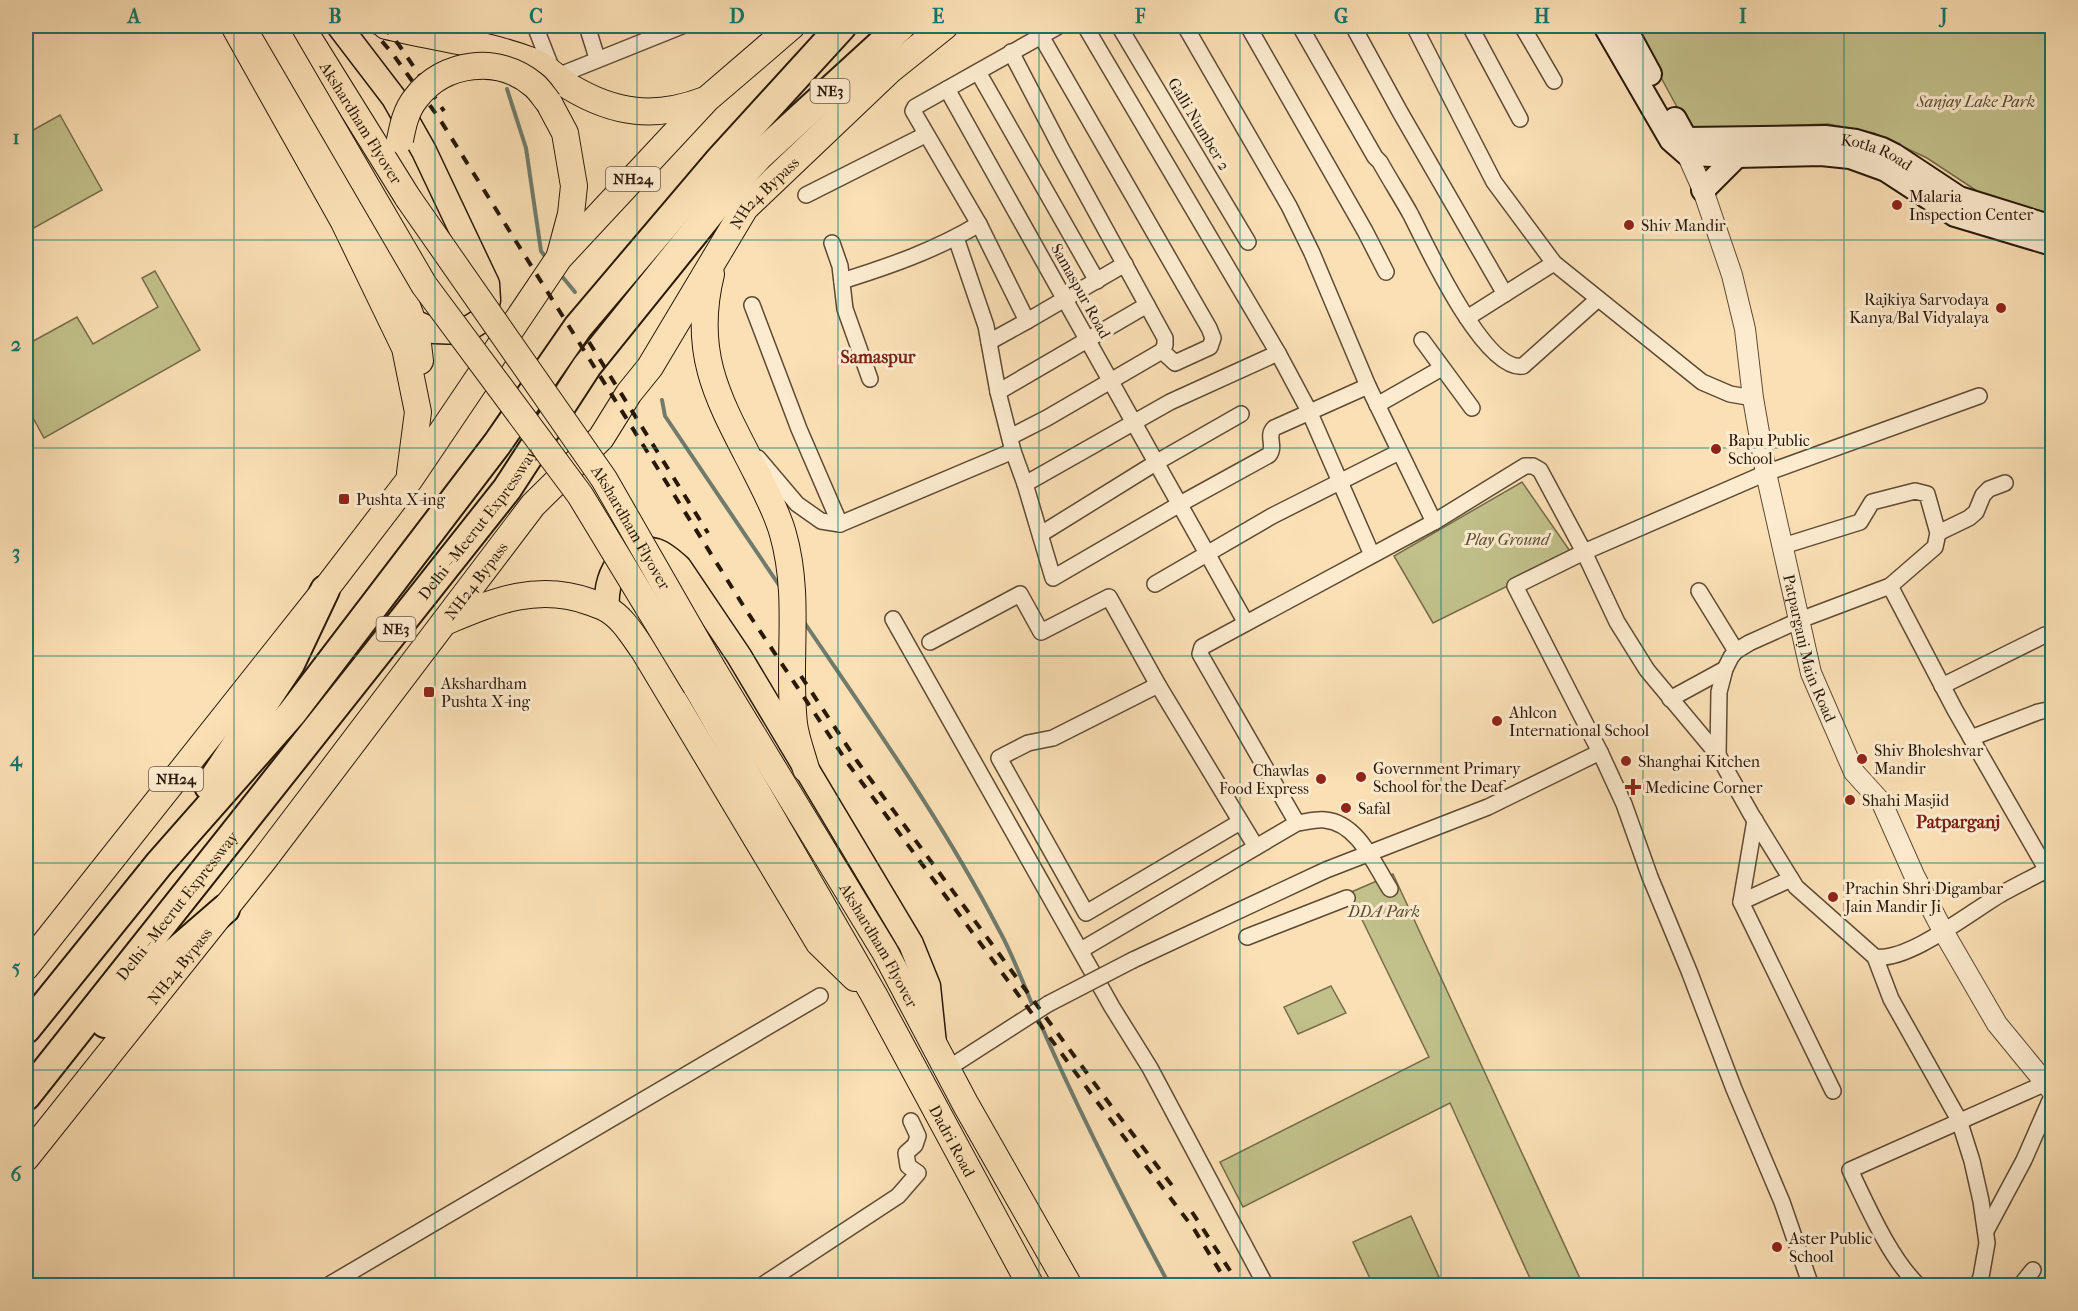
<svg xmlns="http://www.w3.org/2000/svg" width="2078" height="1311" font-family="'IM FELL French Canon',serif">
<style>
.green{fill:#c2c18b;stroke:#766c4a;stroke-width:1.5}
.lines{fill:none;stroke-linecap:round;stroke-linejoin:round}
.stream{stroke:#707b6c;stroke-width:4}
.minor-casing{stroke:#5e4a34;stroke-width:18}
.tertiary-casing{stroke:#5e4a34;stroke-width:22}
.secondary-casing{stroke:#291809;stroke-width:26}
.primary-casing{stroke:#291809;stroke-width:27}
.trunk-casing{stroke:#291809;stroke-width:28}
.motorway-casing{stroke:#291809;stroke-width:32}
.minor{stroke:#fcebcf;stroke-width:15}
.tertiary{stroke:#fcebcf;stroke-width:20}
.secondary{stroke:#fcebcf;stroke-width:22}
.primary{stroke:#fbe0b5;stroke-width:24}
.trunk{stroke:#fbe0b5;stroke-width:26}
.motorway{stroke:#fbe0b5;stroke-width:28}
.rail{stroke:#291809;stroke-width:4;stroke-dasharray:10 10;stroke-linecap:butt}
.minor-bridge-casing{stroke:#5e4a34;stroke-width:18;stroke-linecap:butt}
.trunk-bridge-casing{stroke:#291809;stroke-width:28;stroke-linecap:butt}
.minor-bridge{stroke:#fcebcf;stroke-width:15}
.trunk-bridge{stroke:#fbe0b5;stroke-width:26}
.grid{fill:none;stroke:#0f766e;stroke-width:1.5;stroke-opacity:0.55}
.poi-dot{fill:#8f2418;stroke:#fcebcf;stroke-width:2}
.labels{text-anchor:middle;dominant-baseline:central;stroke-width:6;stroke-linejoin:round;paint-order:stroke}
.shield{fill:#fcebcf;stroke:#685744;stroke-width:1.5}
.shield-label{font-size:15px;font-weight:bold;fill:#291809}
.park-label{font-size:16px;font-style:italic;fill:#574b30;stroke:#fcebcf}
.street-label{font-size:16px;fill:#291809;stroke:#fcebcf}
.poi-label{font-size:16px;fill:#291809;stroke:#fcebcf;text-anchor:start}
.neighbourhood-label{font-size:18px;font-weight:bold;fill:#7a1f14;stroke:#fcebcf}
.neatline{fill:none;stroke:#0f766e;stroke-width:2}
.grid-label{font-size:20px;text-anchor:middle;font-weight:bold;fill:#0f766e}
</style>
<rect width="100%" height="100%" fill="#fbe0b5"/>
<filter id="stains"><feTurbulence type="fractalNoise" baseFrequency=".00333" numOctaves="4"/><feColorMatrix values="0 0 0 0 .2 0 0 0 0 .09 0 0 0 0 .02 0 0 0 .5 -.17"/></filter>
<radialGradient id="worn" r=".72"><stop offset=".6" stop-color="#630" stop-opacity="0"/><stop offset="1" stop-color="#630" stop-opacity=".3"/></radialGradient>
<!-- green -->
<g class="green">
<polygon points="1633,26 2052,26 2052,214 1983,195 1927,158 1874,133 1828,124 1689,129"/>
<polygon points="60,115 102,190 32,229 26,218 26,134"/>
<polygon points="155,271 200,350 44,438 26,405 26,345 77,317 93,344 158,307 142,278"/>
<polygon points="1522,482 1572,554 1433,623 1394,556"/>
<polygon points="1393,874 1583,1285 1533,1285 1450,1103 1243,1207 1220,1162 1429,1057 1349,893"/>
<polygon points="1331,986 1346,1013 1298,1034 1284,1007"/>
<polygon points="1411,1216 1439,1277 1419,1285 1373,1285 1353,1242"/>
</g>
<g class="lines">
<!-- stream -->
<g class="stream">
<polyline points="507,89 526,148 541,251 547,259"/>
<polyline points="560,274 575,292"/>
<polyline points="662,400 665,416 781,588"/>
<path d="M804,622C872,722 943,822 999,930C1013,955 1023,983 1034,1009"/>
<path d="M1037,1016C1077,1108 1122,1197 1170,1286"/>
</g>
<!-- minor casing -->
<g class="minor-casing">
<g id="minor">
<polyline points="535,26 555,77 682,26"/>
<polyline points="587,26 597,58"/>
<polyline points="1059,26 947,89 1246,623"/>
<polyline points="1119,26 1248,242"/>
<polyline points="1185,26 1289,206 1312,253 1368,386 1434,522"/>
<polyline points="1248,26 1365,231 1386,272"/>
<path d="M1300,26L1375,157L1380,162C1390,180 1401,197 1411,215C1426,245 1485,373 1523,366L1598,299"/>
<polyline points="1353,26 1400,112 1505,294"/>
<polyline points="1414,26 1494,182 1554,263 1702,382 1730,394 1753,398"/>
<polyline points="1470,26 1520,119"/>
<polyline points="1522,26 1554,81"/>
<polyline points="1041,36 1209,328 1213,338 1210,347 1175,363 1162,351"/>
<polyline points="978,72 1097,281"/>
<polyline points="806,195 925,135"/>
<polyline points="979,224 1027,321 989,342"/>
<polyline points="956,238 986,326 998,392 1013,451 1025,484 1170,402 1278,353 1085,26"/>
<polyline points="832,243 840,266 845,309 870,379"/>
<path d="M842,281C890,266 936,250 979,224L913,111L915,107L947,89"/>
<polyline points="752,305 799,429 840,524"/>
<polyline points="1467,318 1554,263"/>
<polyline points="1027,321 1125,264"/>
<polyline points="1422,340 1472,408"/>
<polyline points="1278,353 1309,411 1372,555"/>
<polyline points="998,392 1147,305"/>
<polyline points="1377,405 1442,368"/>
<polyline points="1010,437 1047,418 1162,351 1165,345 1165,338 1062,150 1011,52"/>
<polyline points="758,458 797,504 821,521 840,524 1013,451"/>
<path d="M1025,484L1053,578L1180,504L1269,455C1276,446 1266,436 1274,428L1368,386"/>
<polyline points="1938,533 1969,518 1976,512 1983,495 1989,489 2005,483"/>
<polyline points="1041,534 1157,462 1241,414"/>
<polyline points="1155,584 1272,516 1399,452"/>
<polyline points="1890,586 1955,710 2052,879"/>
<polyline points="1699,591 1736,651"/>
<polyline points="893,619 1112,1007 1150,1068 1266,1286"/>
<polyline points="930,642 1020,594 1041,632 1109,597 1158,685 1256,847"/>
<polyline points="1158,685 1053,738 1028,743 999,758 1086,913 1240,822"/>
<polyline points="1942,686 2045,635"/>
<polyline points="1670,699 1725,669"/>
<polyline points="1971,738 2038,712 2052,709"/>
<polyline points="1718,755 1719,692 1725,669 1731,657 1736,651 1749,643 1800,620 1890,586 1935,547 1938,533 1927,494 1915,491 1872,502 1860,522 1783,546"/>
<polyline points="1755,820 1741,902 1833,1091"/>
<polyline points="1297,823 1200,654 1202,647 1434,522 1525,466 1533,466 1540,470 1584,552 1766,473 1979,396"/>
<polyline points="1741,902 1791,879"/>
<polyline points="1247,937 1347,898"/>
<path d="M1081,950L1297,823C1306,822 1316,819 1325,820C1358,823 1374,864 1390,889"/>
<polyline points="1875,957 1891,999 1959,1120 1972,1161 1981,1201 1987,1243 1981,1277 1977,1286"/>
<polyline points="1133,960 1326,870 1488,807 1600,752"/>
<polyline points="947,1069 1048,1004"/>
<polyline points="1986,1231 2024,1160 2052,1096"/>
<polyline points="327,1286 820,996"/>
<polyline points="761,1286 898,1196 918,1173 908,1166 906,1153 915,1145 918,1136 911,1121"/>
<path d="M1811,1286L1782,1202L1734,1089L1689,971L1650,877L1624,804L1600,752L1515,586L1584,552L1617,622L1647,670L1718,755L1751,814L1796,887L1875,957C1909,962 1973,910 2003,893C2019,884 2036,876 2052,867"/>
<path d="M1919,1286C1890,1259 1867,1205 1850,1170L2046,1083"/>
<polyline points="2020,1286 2033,1270"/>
</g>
</g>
<!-- tertiary casing -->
<g class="tertiary-casing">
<g id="tertiary">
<path id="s1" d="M1686,140L1687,154L1703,190L1732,275L1745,329L1753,398L1766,473L1811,673L1854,772L1882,803L1914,875L1943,931L1997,1024L2052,1091"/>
</g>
</g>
<!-- secondary casing -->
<g class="secondary-casing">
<g id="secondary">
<polyline points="1605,26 1671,140 1687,154 1737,156 1821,154 1850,157 1886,170 1955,215 2052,244"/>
<polyline points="1624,26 1650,74"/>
<path id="s2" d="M1675,119L1686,139L1825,137L1856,141L1882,149L1894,155L1959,198L2052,227"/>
<polyline points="1703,190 1737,156"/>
</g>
</g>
<!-- primary casing -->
<g class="primary-casing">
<g id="primary">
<polyline points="339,26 394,98 424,151 487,284 488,300 482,320 463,332 434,331 414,322"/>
<path d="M607,609C604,580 620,541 656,551C665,554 672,561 679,567L739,656L911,944L928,986L934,1044"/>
</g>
</g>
<!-- trunk casing -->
<g class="trunk-casing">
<g id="trunk">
<polyline points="234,26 344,222 405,348 418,412 410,473"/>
<path d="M256,26C291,88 326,151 360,214C385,261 416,306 420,361"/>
<path id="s3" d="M301,26L408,198"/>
<path d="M386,26C434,38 485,43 532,61C545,66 558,79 570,87C615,114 655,119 705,100"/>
<polyline points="549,103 565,133 574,186 571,214 560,255"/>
<path d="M711,274C691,356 720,402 756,472C766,492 777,512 783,534C801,597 787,661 794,724C796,739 802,754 806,769"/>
<path d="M447,621C495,601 538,583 590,602C595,604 602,606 607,609C623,618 633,636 644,651L819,943L855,978"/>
<path id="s4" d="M714,671L885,952L966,1105L1069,1286"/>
<path id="s5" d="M696,686L874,995L1031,1286"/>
<polyline points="26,967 325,590 410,479 559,258 707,99 792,26"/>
<path id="s6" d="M26,1158L263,861L533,505L601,438L629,393L650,367L745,208L890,70L945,26"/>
</g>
</g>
<!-- motorway casing -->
<g class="motorway-casing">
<g id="motorway">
<polyline points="209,786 290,664 325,590"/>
<polyline points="105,1023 150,974 225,909"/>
<polyline points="26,1029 159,864 292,713 497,444 578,327 718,162 842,26"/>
<path id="s7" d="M26,1096L507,489L587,366L735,182L759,156L901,26"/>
</g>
</g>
<!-- minor -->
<use href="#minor" class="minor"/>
<!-- tertiary -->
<use href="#tertiary" class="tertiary"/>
<!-- secondary -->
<use href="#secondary" class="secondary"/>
<!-- primary -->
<use href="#primary" class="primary"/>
<!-- trunk -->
<use href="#trunk" class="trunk"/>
<!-- motorway -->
<use href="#motorway" class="motorway"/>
<!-- rail -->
<g class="rail">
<polyline points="369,26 392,53 439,118 746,610 849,765 1098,1103 1194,1229 1229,1286"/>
<polyline points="383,26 399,45 444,111"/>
<polyline points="589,342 708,533"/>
<polyline points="801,676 857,761 1106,1099 1174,1188"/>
<polyline points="1192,1212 1240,1286"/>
</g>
<!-- minor-bridge casing -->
<g class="minor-bridge-casing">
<polyline id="minor-bridge" points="1048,1004 1133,960"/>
</g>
<!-- trunk-bridge casing -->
<g class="trunk-bridge-casing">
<g id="trunk-bridge">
<polyline points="273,26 424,285 580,495 696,686"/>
<path d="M400,140C403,125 406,110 416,98C444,61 499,55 534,85C540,90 544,97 549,103"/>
<path id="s8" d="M408,198L604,479L714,671"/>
</g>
</g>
<!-- minor-bridge -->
<use href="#minor-bridge" class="minor-bridge"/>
<!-- trunk-bridge -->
<use href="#trunk-bridge" class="trunk-bridge"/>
</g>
<!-- grid -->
<path class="grid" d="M234,26V1286M435,26V1286M637,26V1286M838,26V1286M1039,26V1286M1240,26V1286M1441,26V1286M1643,26V1286M1844,26V1286M26,240H2052M26,448H2052M26,656H2052M26,863H2052M26,1070H2052"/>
<!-- markers -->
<g class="poi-dot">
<circle cx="1897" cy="205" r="6"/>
<circle cx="1629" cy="225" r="6"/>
<circle cx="2001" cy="308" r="6"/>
<circle cx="1716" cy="449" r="6"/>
<rect x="338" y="493" width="12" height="12" rx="3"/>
<rect x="423" y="686" width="12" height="12" rx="3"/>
<circle cx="1497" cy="721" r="6"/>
<circle cx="1862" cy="759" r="6"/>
<circle cx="1626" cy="761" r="6"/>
<circle cx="1361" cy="777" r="6"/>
<circle cx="1321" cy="779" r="6"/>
<path d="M1630 778h6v6h6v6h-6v6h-6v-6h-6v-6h6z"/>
<circle cx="1850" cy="800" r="6"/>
<circle cx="1346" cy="808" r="6"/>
<circle cx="1833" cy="897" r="6"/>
<circle cx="1777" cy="1247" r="6"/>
</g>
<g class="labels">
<!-- shield labels -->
<g class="shield">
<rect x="810.5" y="79" width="39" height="24" rx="4.5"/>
<rect x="606" y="167" width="54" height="24" rx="4.5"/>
<rect x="376.5" y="617" width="39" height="24" rx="4.5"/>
<rect x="149" y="767" width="54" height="24" rx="4.5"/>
</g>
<g class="shield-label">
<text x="830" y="91">NE3</text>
<text x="633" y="179">NH24</text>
<text x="396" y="629">NE3</text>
<text x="176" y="779">NH24</text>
</g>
<!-- park labels -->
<g class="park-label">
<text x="1976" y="101">Sanjay Lake Park</text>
<text x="1507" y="539">Play Ground</text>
<text x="1384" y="911">DDA Park</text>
</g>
<!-- street labels -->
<g class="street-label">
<text stroke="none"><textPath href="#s3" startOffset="114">Akshardham Flyover</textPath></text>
<text transform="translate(1199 124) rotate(59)">Galli Number 2</text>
<text stroke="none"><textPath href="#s2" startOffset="216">Kotla Road</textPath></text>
<text stroke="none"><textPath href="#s6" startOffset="1218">NH24 Bypass</textPath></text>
<text transform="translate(1081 291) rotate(61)">Samaspur Road</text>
<text stroke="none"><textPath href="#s7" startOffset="729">Delhi - Meerut Expressway</textPath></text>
<text stroke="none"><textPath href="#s8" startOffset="398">Akshardham Flyover</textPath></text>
<text stroke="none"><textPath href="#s6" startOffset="732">NH24 Bypass</textPath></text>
<text stroke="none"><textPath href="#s1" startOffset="525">Patparganj Main Road</textPath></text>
<text stroke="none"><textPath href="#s7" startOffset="243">Delhi - Meerut Expressway</textPath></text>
<text stroke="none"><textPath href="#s4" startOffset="320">Akshardham Flyover</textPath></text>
<text stroke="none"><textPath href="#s6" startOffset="246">NH24 Bypass</textPath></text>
<text stroke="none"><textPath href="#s5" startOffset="522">Dadri Road</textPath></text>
</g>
<!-- poi labels -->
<g class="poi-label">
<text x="1909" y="196">Malaria<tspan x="1909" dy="18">Inspection Center</tspan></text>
<text x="1641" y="225">Shiv Mandir</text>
<text x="1989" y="299" text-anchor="end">Rajkiya Sarvodaya<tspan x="1989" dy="18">Kanya/Bal Vidyalaya</tspan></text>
<text x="1728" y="440">Bapu Public<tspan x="1728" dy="18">School</tspan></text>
<text x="356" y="499">Pushta X-ing</text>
<text x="441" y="683">Akshardham<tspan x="441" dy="18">Pushta X-ing</tspan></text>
<text x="1509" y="712">Ahlcon<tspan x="1509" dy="18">International School</tspan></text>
<text x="1874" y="750">Shiv Bholeshvar<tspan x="1874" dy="18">Mandir</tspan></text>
<text x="1638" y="761">Shanghai Kitchen</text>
<text x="1373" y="768">Government Primary<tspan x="1373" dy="18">School for the Deaf</tspan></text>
<text x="1309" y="770" text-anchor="end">Chawlas<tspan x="1309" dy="18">Food Express</tspan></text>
<text x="1645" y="787">Medicine Corner</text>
<text x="1862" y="800">Shahi Masjid</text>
<text x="1358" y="808">Safal</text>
<text x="1845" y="888">Prachin Shri Digambar<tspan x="1845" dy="18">Jain Mandir Ji</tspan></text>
<text x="1789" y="1238">Aster Public<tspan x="1789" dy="18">School</tspan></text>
</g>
<!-- neighbourhood labels -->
<g class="neighbourhood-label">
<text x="878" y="357">Samaspur</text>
<text x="1958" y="822">Patparganj</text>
</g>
</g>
<!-- margin -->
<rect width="2078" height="1311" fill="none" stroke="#fbe0b5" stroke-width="66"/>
<rect x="33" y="33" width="2012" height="1245" class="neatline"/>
<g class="grid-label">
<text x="134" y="23">A</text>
<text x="335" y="23">B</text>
<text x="536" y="23">C</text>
<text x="737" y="23">D</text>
<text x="938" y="23">E</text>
<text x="1140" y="23">F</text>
<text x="1341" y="23">G</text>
<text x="1542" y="23">H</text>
<text x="1743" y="23">I</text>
<text x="1944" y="23">J</text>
<text x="16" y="144">1</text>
<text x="16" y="351">2</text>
<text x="16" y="559">3</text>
<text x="16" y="766">4</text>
<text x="16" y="974">5</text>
<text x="16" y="1181">6</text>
</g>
<rect width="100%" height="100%" filter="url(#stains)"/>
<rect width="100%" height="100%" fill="url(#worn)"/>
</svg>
